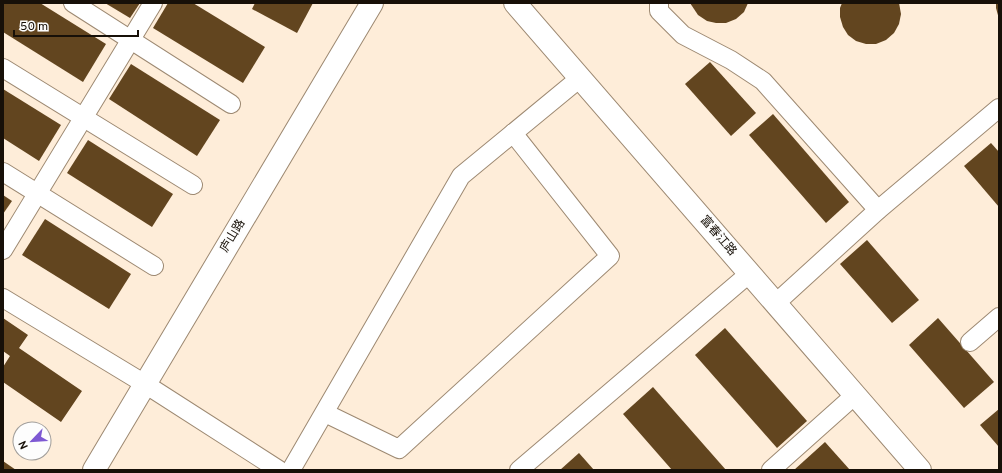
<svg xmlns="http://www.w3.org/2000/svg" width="1002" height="473" font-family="Overpass,'Noto Sans SC',sans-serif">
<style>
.building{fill:#62451f}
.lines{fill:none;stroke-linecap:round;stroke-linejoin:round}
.street-casing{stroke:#9d8972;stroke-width:20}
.secondary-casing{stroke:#9d8972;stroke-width:24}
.street{stroke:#fff;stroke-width:18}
.secondary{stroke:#fff;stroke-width:22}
.labels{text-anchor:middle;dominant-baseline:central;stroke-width:4;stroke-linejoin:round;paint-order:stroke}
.street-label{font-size:12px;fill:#171008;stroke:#fdfdfd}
</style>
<rect width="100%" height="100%" fill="#feedd9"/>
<!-- building -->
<g class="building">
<polygon points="3,3 40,3 106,44 83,82 3,32"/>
<polygon points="105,3 140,3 130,18"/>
<polygon points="168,3 193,3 265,47 243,83 153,28"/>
<polygon points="255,3 313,3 297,33 252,9"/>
<polygon points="690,3 748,3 744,12 736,19 726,23 716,23 707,21 698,15"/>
<polygon points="842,3 899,3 901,14 899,24 894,33 886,40 876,44 866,44 856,41 848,35 843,27 840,17 840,8"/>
<polygon points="996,3 999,3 999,19 996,8"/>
<polygon points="710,62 756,113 731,136 685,84"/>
<polygon points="131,64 220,120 197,156 109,99"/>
<polygon points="3,89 61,125 39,161 3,138"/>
<polygon points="773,114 849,202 826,223 749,135"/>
<polygon points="88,140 173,194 152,227 67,173"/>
<polygon points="991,143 999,152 999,207 964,166"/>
<polygon points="3,195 12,201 3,214"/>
<polygon points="45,219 131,274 109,309 22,255"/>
<polygon points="867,240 919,300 892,323 840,264"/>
<polygon points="3,318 28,335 19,348 82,391 61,422 3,382 3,367 10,356 3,351"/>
<polygon points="938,318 994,382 964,408 909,345"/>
<polygon points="725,328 807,421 777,448 695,355"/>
<polygon points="653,387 726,470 672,470 623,414"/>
<polygon points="999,409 999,447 980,425"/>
<polygon points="825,442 850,470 794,470"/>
<polygon points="579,453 594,470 560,470"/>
<polygon points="3,461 16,470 3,470"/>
</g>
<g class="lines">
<!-- street casing -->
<g class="street-casing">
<g id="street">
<polyline points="73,3 231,104"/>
<polyline points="659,3 659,11 683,35 731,60 763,81 878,210"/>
<polyline points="3,68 193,185"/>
<polyline points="3,172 154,266"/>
<polyline points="3,250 153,3"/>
<polyline points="3,298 145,384 279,470"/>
<polyline points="776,303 878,210 999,108"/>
<polyline points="970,342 999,317"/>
<polyline points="325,413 399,449 610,256 513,133"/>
<polyline points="291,470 461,176 580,78"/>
<polyline points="519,470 750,273"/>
<polyline points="771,470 855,395"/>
</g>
</g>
<!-- secondary casing -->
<g class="secondary-casing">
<g id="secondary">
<polyline points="515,3 920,470"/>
<polyline points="94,470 372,3"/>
</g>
</g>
<!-- street -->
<use href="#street" class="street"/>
<!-- secondary -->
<use href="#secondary" class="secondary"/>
</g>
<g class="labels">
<!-- street labels -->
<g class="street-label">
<text transform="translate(233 236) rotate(-59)">庐山路</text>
<text transform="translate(718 236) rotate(49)">富春江路</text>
</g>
</g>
<!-- border -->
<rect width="1002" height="473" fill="none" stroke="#171008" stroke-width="8"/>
<!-- north arrow -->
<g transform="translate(32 441) rotate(245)"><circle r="19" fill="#fdfdfd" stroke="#a19e9b"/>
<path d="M0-3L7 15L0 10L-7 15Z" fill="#7e59d3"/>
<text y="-6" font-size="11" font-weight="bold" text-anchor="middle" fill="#171008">N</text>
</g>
<!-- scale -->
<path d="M14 30v6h124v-6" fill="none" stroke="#171008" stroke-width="2"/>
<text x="20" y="30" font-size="12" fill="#171008" stroke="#fdfdfd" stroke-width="3" paint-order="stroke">50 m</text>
</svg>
